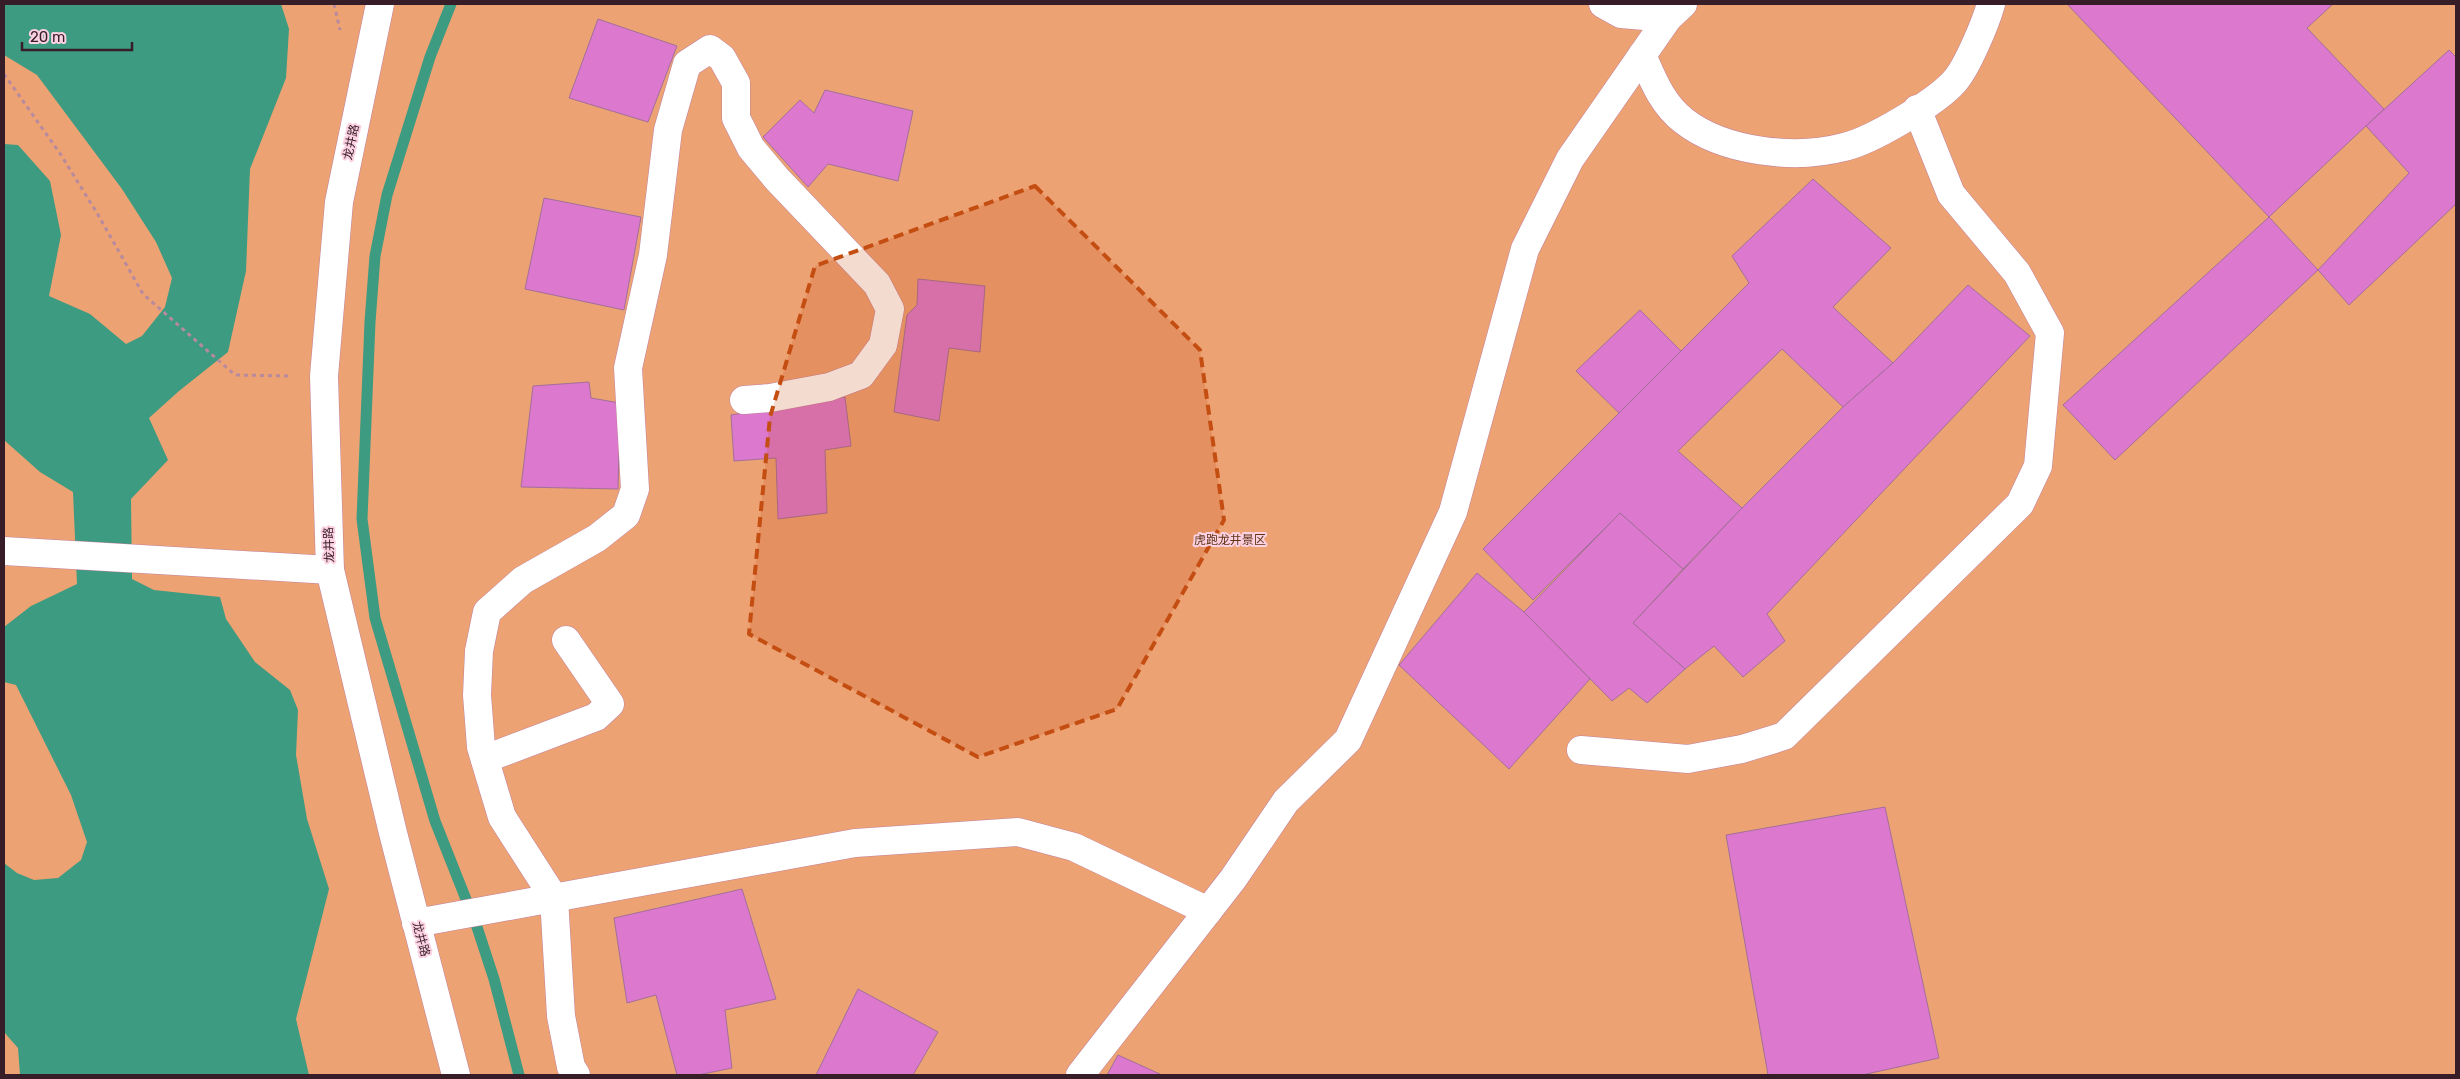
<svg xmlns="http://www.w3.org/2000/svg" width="2460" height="1079" font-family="Rubik,'Noto Sans SC',sans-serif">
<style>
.green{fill:#eda273}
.water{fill:#3c9b81}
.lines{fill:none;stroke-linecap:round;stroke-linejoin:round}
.stream{stroke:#3c9b81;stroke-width:11}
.building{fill:#dc78ce;stroke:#a36f9a}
.minor-casing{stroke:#c2819c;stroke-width:29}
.path{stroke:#b88a9d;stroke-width:3;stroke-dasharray:4 4;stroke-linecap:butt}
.minor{stroke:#fff;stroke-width:28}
.marked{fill:#c44d12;fill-opacity:0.2;stroke:#c44d12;stroke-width:4;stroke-dasharray:10 6;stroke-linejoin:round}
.labels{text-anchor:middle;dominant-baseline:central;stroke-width:4;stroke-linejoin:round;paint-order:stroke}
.street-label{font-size:12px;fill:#361d28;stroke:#fcd1e2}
.park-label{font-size:12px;fill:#623517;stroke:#fcd1e2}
</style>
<rect width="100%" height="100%" fill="#f7bfd6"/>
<!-- green -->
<rect class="green" x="4" y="4" width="2452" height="1071"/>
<!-- water -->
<polygon class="water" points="4,4 281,4 289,29 286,78 250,169 246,271 228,352 179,391 149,418 168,460 131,499 132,579 154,590 220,597 226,619 255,662 290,690 298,710 296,755 307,819 329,889 296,1019 309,1075 20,1075 18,1048 4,1032 4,863 17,873 34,880 58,878 81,860 87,842 71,795 16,685 4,682 4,627 31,606 77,584 73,492 40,472 4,440 4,144 18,145 50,181 61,235 49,296 90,314 126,344 142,336 165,307 172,278 156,242 122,189 37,75 4,55"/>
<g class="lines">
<!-- stream -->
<polyline class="stream" points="451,4 430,57 387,195 375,256 370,322 362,519 375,618 435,821 477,927 494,979 519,1075"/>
</g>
<!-- building -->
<g class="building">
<polygon points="2067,4 2333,4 2307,28 2384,109 2269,217"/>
<polygon points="598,19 677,46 648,122 569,98"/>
<polygon points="2449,50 2456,57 2456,204 2349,305 2318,270 2409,173 2366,126"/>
<polygon points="825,90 913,111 898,181 828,164 808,187 763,137 800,100 814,113"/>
<polygon points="1813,179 1891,248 1833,307 1893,363 1843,407 1782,349 1678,451 1742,508 1683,569 1620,513 1533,600 1483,549 1749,283 1732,256"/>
<polygon points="544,198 641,217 624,310 525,289"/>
<polygon points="2269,217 2318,270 2115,460 2063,405"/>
<polygon points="918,279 985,286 980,352 949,348 939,421 894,412 907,315 917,305"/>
<polygon points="1968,285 2030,336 1767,614 1785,641 1743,677 1714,646 1685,669 1633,623 1742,508 1843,407 1893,363"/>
<polygon points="1640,310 1681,351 1619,413 1576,371"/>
<polygon points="589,382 591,398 620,403 618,489 521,487 533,386"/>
<polygon points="845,397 851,446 825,450 827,513 778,519 776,458 734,461 731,415"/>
<polygon points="1620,513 1683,569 1633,623 1685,669 1647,703 1629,688 1612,701 1524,612"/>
<polygon points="1477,573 1524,612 1590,679 1509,769 1399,665"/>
<polygon points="1885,807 1939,1058 1862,1075 1768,1075 1726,835"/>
<polygon points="742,889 776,999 725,1010 732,1068 698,1075 677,1075 656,995 627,1003 614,918"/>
<polygon points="858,989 938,1032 913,1075 816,1075"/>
<polygon points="1118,1055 1162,1075 1107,1075"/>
</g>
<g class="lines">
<!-- minor casing -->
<g class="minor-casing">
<g id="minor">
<polyline points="380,4 339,202 324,376 330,570 393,833 456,1075"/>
<polyline points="1603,4 1621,14 1668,18"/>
<path d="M1642,55C1653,80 1662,104 1684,121C1724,152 1795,160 1844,147C1871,141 1935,103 1954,82C1967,68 1986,22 1991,4"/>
<polyline points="4,551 330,570"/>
<polyline points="1581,750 1688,759 1742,749 1784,736 2020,504 2038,466 2050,333 2017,273 1951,194 1917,109"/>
<polyline points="485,759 596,717 610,704 566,640"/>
<polyline points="416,923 855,843 1018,832 1074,847 1208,911"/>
<polyline points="576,1075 571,1067 561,1016 554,898 502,817 481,747 477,695 479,651 487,612 523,580 597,538 626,515 635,489 628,368 653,255 668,130 687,64 710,49 722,58 736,83 736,118 751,148 777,179 877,284 890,309 883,345 861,375 829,387 770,398 744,400"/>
<polyline points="1080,1075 1233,879 1286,801 1348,740 1453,512 1525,249 1570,159 1668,18 1683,4"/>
</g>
</g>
<!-- path -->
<g class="path">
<polyline points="334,4 340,30"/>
<polyline points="4,74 61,155 97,213 143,294 235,375 291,376"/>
</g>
<!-- minor -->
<use href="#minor" class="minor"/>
</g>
<!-- marked area -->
<path class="marked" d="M1035,186L1200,350L1224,520L1117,709L978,757L749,634L770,417L815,266Z"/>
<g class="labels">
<!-- street labels -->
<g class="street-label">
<text transform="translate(351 142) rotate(-78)">龙井路</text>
<text transform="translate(329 545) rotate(-92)">龙井路</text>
<text transform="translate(421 939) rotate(75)">龙井路</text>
</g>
<!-- park labels -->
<g class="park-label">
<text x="1230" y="540">虎跑龙井景区</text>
</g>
</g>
<!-- border -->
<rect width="2460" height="1079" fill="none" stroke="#361d28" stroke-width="10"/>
<!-- scale -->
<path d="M22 42v8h110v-8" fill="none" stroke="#361d28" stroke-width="2.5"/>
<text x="30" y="42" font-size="15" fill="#361d28" stroke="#fcd1e2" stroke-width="4" paint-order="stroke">20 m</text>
</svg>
